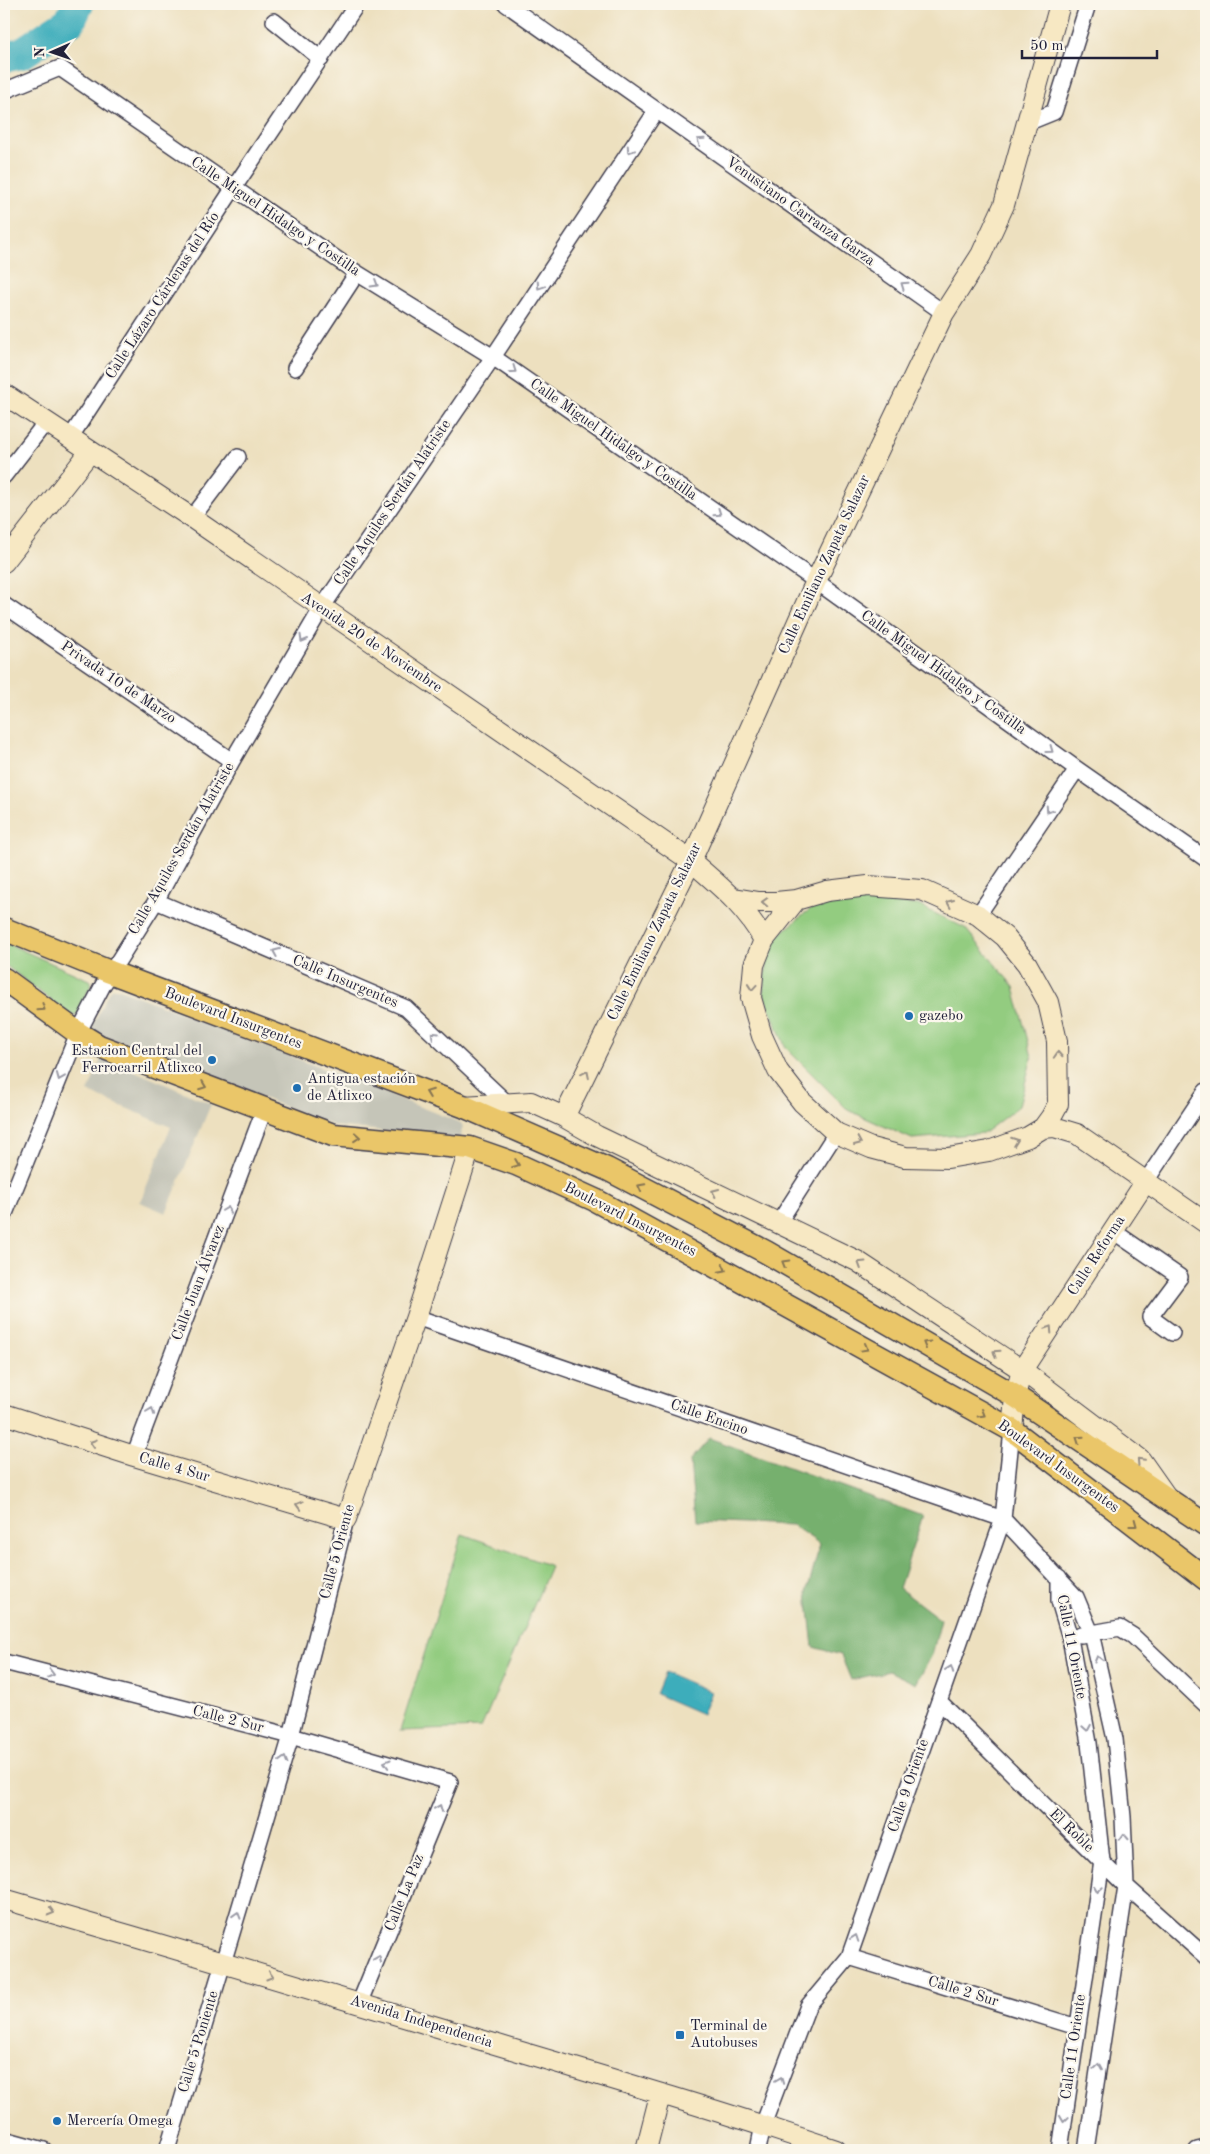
<svg xmlns="http://www.w3.org/2000/svg" width="1210" height="2154" font-family="'Old Standard TT',serif">
  <rect width="100%" height="100%" fill="#fbf7ec"/>
  <filter id="ink" filterUnits="userSpaceOnUse"><feTurbulence type="fractalNoise" baseFrequency=".02" numOctaves="2"/><feDisplacementMap in="SourceGraphic" scale="10" xChannelSelector="R" yChannelSelector="G"/><feConvolveMatrix kernelMatrix="1 2 1 2 8 2 1 2 1" color-interpolation-filters="sRGB"/></filter>
  <filter id="wash" filterUnits="userSpaceOnUse"><feTurbulence type="fractalNoise" baseFrequency=".0096" numOctaves="4" result="noise"/><feDisplacementMap in="SourceGraphic" scale="20" xChannelSelector="R" yChannelSelector="G"/><feGaussianBlur stdDeviation="1.12" result="paint"/><feColorMatrix in="noise" values="0 0 0 0 0 0 0 0 0 0 0 0 0 0 0 0 0 1.4 0 .05"/><feComposite in="paint" operator="in"/></filter>
  <g filter="url(#wash)">
    <rect width="100%" height="100%" fill="#ede0bf"/>
    <!-- industrial -->
    <path fill="#c5c5b8" d="M113 988H117L461 1123 463 1127 459 1139 335 1126 96 1033 93 1030V1025L109 991Z
      M102 1057 211 1104 166 1213 140 1202 171 1127 88 1092Z"/>
    <!-- green -->
    <path fill="#93cc80" stroke="#5a775e" d="M860 899 918 905 965 928 1014 987 1032 1057 1019 1106 984 1133 912 1139 848 1110 786 1048 763 993 770 942 813 907Z
      M4 942 91 981V985L77 1015H70L4 964Z
      M462 1534 551 1566 481 1728 400 1731Z"/>
    <!-- forest -->
    <path fill="#76b06e" stroke="#4c6954" d="M709 1438 923 1516 899 1588 941 1620 932 1655 916 1684 889 1671 851 1680 841 1655 813 1647 807 1593 820 1544 792 1525 695 1521 690 1460Z"/>
    <!-- water -->
    <path fill="#3eadbb" stroke="#30687b" d="M665 1672 711 1692 702 1714 656 1694Z"/>
    <g fill="none" stroke-linecap="round" stroke-linejoin="round">
      <!-- river -->
      <path stroke="#3eadbb" stroke-width="32" d="M4 57 22 53 70 21 78 4"/>
    </g>
  </g>
  <g filter="url(#ink)">
    <g fill="none" stroke-linecap="round" stroke-linejoin="round">
      <defs>
        <path id="street" d="M506 4 944 313
          M274 21 321 59
          M4 91 60 68 357 273 493 357 816 581 1077 769 1206 859
          M1027 123 1054 112 1088 4
          M295 368 357 273
          M70 438 233 189 357 4
          M4 476 46 422
          M192 518 238 457
          M4 605 232 761
          M156 901 406 1008 508 1104
          M978 915 1077 769
          M1146 1181 1206 1091
          M4 1216 78 1033 103 985 156 901 232 761 321 609 493 357 657 110
          M779 1222 836 1133
          M1113 1231 1180 1277 1150 1317 1172 1333
          M416 1317 1003 1519 1076 1597 1091 1633 1115 1739 1123 1817 1126 1886 1086 2150
          M134 1456 264 1110
          M1059 1578V1601L1070 1638 1089 1743 1102 1861 1060 2150
          M1081 1635 1120 1628 1133 1636 1206 1705
          M4 1662 291 1736 450 1782 359 2004
          M939 1701 1126 1886 1206 1957
          M849 1957 1077 2027
          M4 2139 44 2150
          M167 2150 291 1736 346 1519
          M758 2150 763 2125 808 2006 849 1957 1003 1519 1012 1430
          M1197 2150 1206 2148"/>
        <path id="secondary" d="M4 394 192 518 691 861C721 887 744 905 764 940
          M4 562 90 452
          M734 898 759 902H776L796 900 827 891 868 886 922 890 978 915 1005 937 1027 964 1048 1002 1057 1041 1058 1104 1051 1117 1043 1128 1028 1137 989 1151 948 1158 905 1157 871 1148 836 1133 802 1102 778 1071 762 1036 751 998 754 965 764 940 796 900
          M463 1106 531 1102 564 1117 597 1136 857 1261 1022 1370 1116 1441 1140 1459 1166 1496
          M564 1117 691 861 816 581 944 313 981 255 1004 205 1060 4
          M1043 1128 1054 1127 1077 1134 1206 1223
          M4 1414 134 1456 346 1519 416 1317 470 1148
          M1012 1430 1015 1396 1022 1370 1146 1181
          M4 1899C151 1941 297 1985 444 2029 575 2068 707 2106 836 2150
          M646 2150 660 2095"/>
        <path id="primary" d="M4 929 110 972 463 1106 607 1169 766 1252 1015 1396 1206 1525
          M4 979 78 1033 99 1046 333 1135 470 1148 516 1164 595 1200 1012 1430 1206 1579"/>
      </defs>
      <!-- street casing -->
      <use href="#street" stroke="#403e4f" stroke-width="18"/>
      <!-- secondary casing -->
      <use href="#secondary" stroke="#403e4f" stroke-width="22"/>
      <!-- primary casing -->
      <use href="#primary" stroke="#403e4f" stroke-width="25"/>
      <!-- street -->
      <use href="#street" stroke="#fff" stroke-width="15"/>
      <!-- secondary -->
      <use href="#secondary" stroke="#f7e8c3" stroke-width="20"/>
      <!-- primary -->
      <use href="#primary" stroke="#eac669" stroke-width="22"/>
    </g>
    <!-- one-way arrows -->
    <defs><path id="oneway-chevron" d="M-2-3.5L2.5 0L-2 3.5" fill="none" stroke-width="1.6" stroke-linecap="round" stroke-linejoin="round" transform="scale(1.25)"/></defs>
    <g stroke="#9c9ca7">
      <use href="#oneway-chevron" transform="translate(700 141) rotate(-145)"/>
      <use href="#oneway-chevron" transform="translate(630 150) rotate(124)"/>
      <use href="#oneway-chevron" transform="translate(375 284) rotate(31)"/>
      <use href="#oneway-chevron" transform="translate(904 285) rotate(-145)"/>
      <use href="#oneway-chevron" transform="translate(540 286) rotate(124)"/>
      <use href="#oneway-chevron" transform="translate(513 370) rotate(35)"/>
      <use href="#oneway-chevron" transform="translate(718 513) rotate(35)"/>
      <use href="#oneway-chevron" transform="translate(303 639) rotate(120)"/>
      <use href="#oneway-chevron" transform="translate(1050 750) rotate(36)"/>
      <use href="#oneway-chevron" transform="translate(1049 810) rotate(124)"/>
      <use href="#oneway-chevron" transform="translate(276 952) rotate(-157)"/>
      <use href="#oneway-chevron" transform="translate(434 1035) rotate(-137)"/>
      <use href="#oneway-chevron" transform="translate(60 1077) rotate(112)"/>
      <use href="#oneway-chevron" transform="translate(227 1210) rotate(-69)"/>
      <use href="#oneway-chevron" transform="translate(151 1411) rotate(-69)"/>
      <use href="#oneway-chevron" transform="translate(1098 1659) rotate(-105)"/>
      <use href="#oneway-chevron" transform="translate(950 1669) rotate(-70)"/>
      <use href="#oneway-chevron" transform="translate(51 1674) rotate(14)"/>
      <use href="#oneway-chevron" transform="translate(1087 1728) rotate(80)"/>
      <use href="#oneway-chevron" transform="translate(284 1760) rotate(-73)"/>
      <use href="#oneway-chevron" transform="translate(387 1763) rotate(-164)"/>
      <use href="#oneway-chevron" transform="translate(439 1808) rotate(-68)"/>
      <use href="#oneway-chevron" transform="translate(1124 1837) rotate(-93)"/>
      <use href="#oneway-chevron" transform="translate(1098 1889) rotate(99)"/>
      <use href="#oneway-chevron" transform="translate(237 1915) rotate(-73)"/>
      <use href="#oneway-chevron" transform="translate(855 1938) rotate(-71)"/>
      <use href="#oneway-chevron" transform="translate(378 1959) rotate(-68)"/>
      <use href="#oneway-chevron" transform="translate(1098 2067) rotate(-81)"/>
      <use href="#oneway-chevron" transform="translate(780 2080) rotate(-69)"/>
      <use href="#oneway-chevron" transform="translate(1064 2119) rotate(98)"/>
    </g>
    <g stroke="#978f86">
      <use href="#oneway-chevron" transform="translate(765 902) rotate(-178)"/>
      <use href="#oneway-chevron" transform="translate(950 903) rotate(-156)"/>
      <use href="#oneway-chevron" transform="translate(752 987) rotate(95)"/>
      <use href="#oneway-chevron" transform="translate(1058 1055) rotate(-93)"/>
      <use href="#oneway-chevron" transform="translate(586 1074) rotate(-64)"/>
      <use href="#oneway-chevron" transform="translate(1015 1141) rotate(-20)"/>
      <use href="#oneway-chevron" transform="translate(858 1142) rotate(24)"/>
      <use href="#oneway-chevron" transform="translate(715 1192) rotate(-155)"/>
      <use href="#oneway-chevron" transform="translate(861 1264) rotate(-148)"/>
      <use href="#oneway-chevron" transform="translate(1049 1329) rotate(-57)"/>
      <use href="#oneway-chevron" transform="translate(996 1353) rotate(-146)"/>
      <use href="#oneway-chevron" transform="translate(93 1443) rotate(-162)"/>
      <use href="#oneway-chevron" transform="translate(1140 1461) rotate(-133)"/>
      <use href="#oneway-chevron" transform="translate(299 1505) rotate(-164)"/>
      <use href="#oneway-chevron" transform="translate(51 1912) rotate(16)"/>
      <use href="#oneway-chevron" transform="translate(270 1976) rotate(17)"/>
    </g>
    <g stroke="#867452">
      <use href="#oneway-chevron" transform="translate(42 1008) rotate(35)"/>
      <use href="#oneway-chevron" transform="translate(203 1086) rotate(21)"/>
      <use href="#oneway-chevron" transform="translate(429 1093) rotate(-159)"/>
      <use href="#oneway-chevron" transform="translate(357 1137) rotate(5)"/>
      <use href="#oneway-chevron" transform="translate(516 1164) rotate(21)"/>
      <use href="#oneway-chevron" transform="translate(641 1187) rotate(-152)"/>
      <use href="#oneway-chevron" transform="translate(785 1263) rotate(-150)"/>
      <use href="#oneway-chevron" transform="translate(723 1269) rotate(28)"/>
      <use href="#oneway-chevron" transform="translate(926 1344) rotate(-150)"/>
      <use href="#oneway-chevron" transform="translate(865 1348) rotate(29)"/>
      <use href="#oneway-chevron" transform="translate(982 1414) rotate(30)"/>
      <use href="#oneway-chevron" transform="translate(1079 1439) rotate(-146)"/>
      <use href="#oneway-chevron" transform="translate(1134 1524) rotate(37)"/>
    </g>
  </g>
  <!-- markers -->
  <g fill="#1f6fb2" stroke="#fbf7ec" stroke-width="2">
    <circle cx="909" cy="1016" r="5"/>
    <circle cx="212" cy="1060" r="5"/>
    <circle cx="297" cy="1088" r="5"/>
    <rect x="675" y="2030" width="10" height="10" rx="2.5"/>
    <circle cx="57" cy="2121" r="5"/>
  </g>
  <g text-anchor="middle" dominant-baseline="central" stroke-width="4.5" stroke-linejoin="round" paint-order="stroke">
    <!-- street labels -->
    <g font-size="15" fill="#22223b" stroke="#fbf7ec">
      <text transform="translate(800 212) rotate(35)">Venustiano Carranza Garza</text>
      <text transform="translate(275 217) rotate(34)">Calle Miguel Hidalgo y Costilla</text>
      <text transform="translate(163 296) rotate(-57)">Calle Lázaro Cárdenas del Río</text>
      <text transform="translate(613 440) rotate(35)">Calle Miguel Hidalgo y Costilla</text>
      <text transform="translate(393 503) rotate(-56)">Calle Aquiles Serdán Alatriste</text>
      <text transform="translate(825 565) rotate(-65)">Calle Emiliano Zapata Salazar</text>
      <text transform="translate(371 643) rotate(34)">Avenida 20 de Noviembre</text>
      <text transform="translate(943 673) rotate(36)">Calle Miguel Hidalgo y Costilla</text>
      <text transform="translate(118 683) rotate(34)">Privada 10 de Marzo</text>
      <text transform="translate(182 849) rotate(-60)">Calle Aquiles Serdán Alatriste</text>
      <text transform="translate(655 932) rotate(-64)">Calle Emiliano Zapata Salazar</text>
      <text transform="translate(345 982) rotate(23)">Calle Insurgentes</text>
      <text transform="translate(233 1019) rotate(21)">Boulevard Insurgentes</text>
      <text transform="translate(630 1220) rotate(27)">Boulevard Insurgentes</text>
      <text transform="translate(1097 1256) rotate(-57)">Calle Reforma</text>
      <text transform="translate(199 1283) rotate(-69)">Calle Juan Álvarez</text>
      <text transform="translate(709 1418) rotate(19)">Calle Encino</text>
      <text transform="translate(1058 1467) rotate(36)">Boulevard Insurgentes</text>
      <text transform="translate(174 1468) rotate(16)">Calle 4 Sur</text>
      <text transform="translate(338 1552) rotate(-75)">Calle 5 Oriente</text>
      <text transform="translate(1071 1647) rotate(79)">Calle 11 Oriente</text>
      <text transform="translate(228 1720) rotate(14)">Calle 2 Sur</text>
      <text transform="translate(909 1786) rotate(-71)">Calle 9 Oriente</text>
      <text transform="translate(1071 1831) rotate(44)">El Roble</text>
      <text transform="translate(405 1893) rotate(-68)">Calle La Paz</text>
      <text transform="translate(963 1992) rotate(17)">Calle 2 Sur</text>
      <text transform="translate(421 2022) rotate(17)">Avenida Independencia</text>
      <text transform="translate(199 2042) rotate(-73)">Calle 5 Poniente</text>
      <text transform="translate(1074 2047) rotate(-82)">Calle 11 Oriente</text>
    </g>
    <!-- poi labels -->
    <g font-size="15" fill="#22223b" stroke="#fbf7ec" text-anchor="start">
      <text x="919" y="1016">gazebo</text>
      <text x="202" y="1051" text-anchor="end">Estacion Central del<tspan x="202" dy="17">Ferrocarril Atlixco</tspan></text>
      <text x="307" y="1079">Antigua estación<tspan x="307" dy="17">de Atlixco</tspan></text>
      <text x="690" y="2026">Terminal de<tspan x="690" dy="17">Autobuses</tspan></text>
      <text x="67" y="2121">Mercería Omega</text>
    </g>
  </g>
  <!-- margin -->
  <rect width="1210" height="2154" fill="none" stroke="#fbf7ec" stroke-width="20"/>
  <!-- north arrow -->
  <g transform="translate(52 52) rotate(268)" stroke="#fbf7ec" stroke-width="4" paint-order="stroke">
  <path d="M0-4L9 19L0 12L-9 19Z" fill="#22223b"/>
  <text y="-8" font-size="14" font-weight="bold" text-anchor="middle" fill="#22223b">N</text>
  </g>
  <!-- scale -->
  <path d="M1022 50v8h135v-8" fill="none" stroke="#22223b" stroke-width="2.5"/>
  <text x="1030" y="50" font-size="15" fill="#22223b" stroke="#fbf7ec" stroke-width="4" paint-order="stroke">50 m</text>
</svg>
